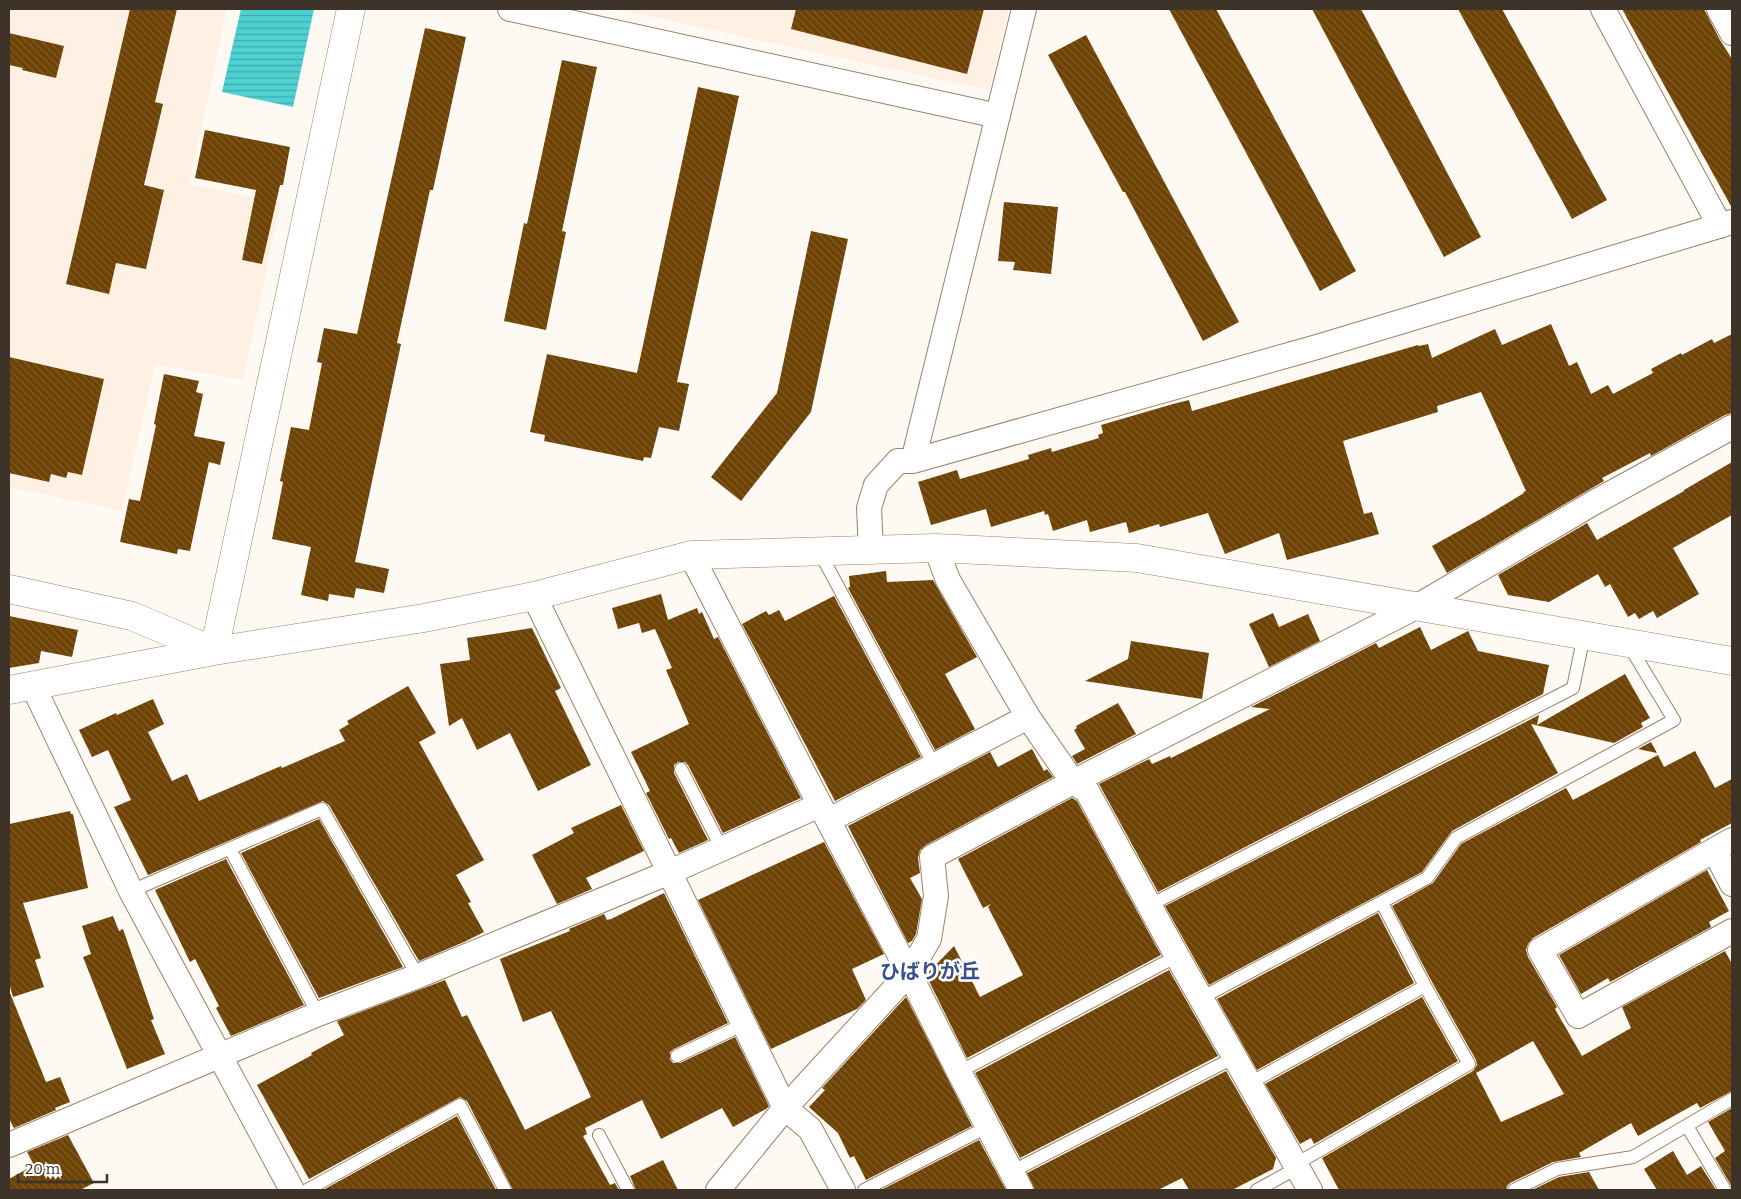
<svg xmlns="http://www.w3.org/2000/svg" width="1741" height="1199" font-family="Bitter,'Noto Sans JP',serif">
  <defs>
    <pattern id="water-rules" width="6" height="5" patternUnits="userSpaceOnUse" patternTransform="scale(1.25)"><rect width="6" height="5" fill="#4dd1d3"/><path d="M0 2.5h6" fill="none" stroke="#41aaab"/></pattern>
    <pattern id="building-back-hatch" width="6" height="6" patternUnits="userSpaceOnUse" patternTransform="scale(1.25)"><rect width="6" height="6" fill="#6d4204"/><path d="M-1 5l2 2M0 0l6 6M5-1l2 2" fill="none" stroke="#7f5c29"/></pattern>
  </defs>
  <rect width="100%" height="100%" fill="#fff9f3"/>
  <!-- built -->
  <path fill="#fef0e2" d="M9 9H227L189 184 281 203 243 380 155 364 122 511 9 487Z
    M616 9H1009L989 90Z"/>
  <!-- water -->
  <path fill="url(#water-rules)" d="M241 9H314L293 107 222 92Z"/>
  <!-- building -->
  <path fill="url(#building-back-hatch)" fill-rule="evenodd" d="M130 9H177L155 102 163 104 144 185 164 190 146 269 116 263 109 294 66 284Z
    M796 9H984L967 74 791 29Z
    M1169 9H1216L1356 271 1320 291Z
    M1312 9H1361L1481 237 1444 257Z
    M1458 9H1502L1607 200 1572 219Z
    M1622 9H1704L1720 40 1732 59V208Z
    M425 28 466 37 433 190H430L397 343 401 344 355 562 389 569 384 593 356 588 354 598 329 594 328 601 301 595 311 547 272 539 283 482 280 481 291 427 309 430 322 363 317 362 324 328 357 334Z
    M9 33 64 46 56 78 22 70 23 68 9 65Z
    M1086 35 1239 322 1203 341 1125 192H1123L1048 55Z
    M562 60 597 67 562 231 566 232 546 330 504 321 524 223 527 224Z
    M698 87 739 96 677 382 689 384 679 431 659 427 651 458 644 457 643 461 544 441 545 435 530 432 547 354 637 373Z
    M205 130 290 147 283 185H280L262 264 242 260 256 190 195 178Z
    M1004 202 1058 207 1051 274 1013 270 1015 262 998 261Z
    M811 231 848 239 811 412 741 501 711 477 777 393Z
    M1551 324 1569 366 1577 362 1591 394 1608 385 1613 394 1653 373 1651 369 1681 353 1682 355 1712 339 1714 343 1732 334V413L1725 415 1651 456 1650 453 1602 478 1604 481 1447 573 1432 546 1486 516 1524 493 1523 492 1526 491 1481 392 1437 406 1438 412 1343 441 1364 514 1372 512 1379 534 1287 560 1279 533 1225 554 1208 513 1160 527 1159 524 1129 533 1126 522 1090 532 1087 520 1053 531 1048 514 1045 515 1044 511 991 527 986 509 931 525 918 482 957 470 960 479 1029 459 1028 455 1051 448 1052 452 1099 438 1098 435 1103 433 1101 425 1173 404 1189 400 1192 411 1418 345 1419 346 1428 344 1432 358 1495 329 1502 345Z
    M9 357 104 379 82 475 68 472 66 478 51 474 49 482 9 473Z
    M164 374 199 381 196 392 203 394 194 436 225 442 220 465 209 462 190 551 178 549 177 554 120 542 129 499 140 501 156 425 154 424Z
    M1732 462V515L1673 548 1699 594 1657 618 1653 611 1639 619 1635 613 1628 617 1610 584 1605 587 1598 574 1549 602 1508 595 1498 575 1587 523 1597 540 1684 491V490Z
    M886 571 887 582 933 580 977 657 945 674 975 729 935 750 848 588 850 587 849 576Z
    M661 594 668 620 697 608 699 614 702 612 714 639 718 637 801 798 723 833 688 765 685 762H678L674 765V773L708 840 679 853 671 838 669 839 646 793 650 791 631 752 689 724 666 670 672 668 655 629 642 633 639 623 618 629 612 608Z
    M834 596 921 757 835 801 742 624 766 611 769 615 779 610 785 621Z
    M1273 613 1279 627 1308 614 1320 641 1269 667 1249 624Z
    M9 616 78 630 72 657 41 651 39 663 9 668Z
    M1420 627 1431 650 1468 631 1478 651 1549 665 1543 694 1158 892 1099 784 1149 759 1152 764 1170 756 1171 758 1270 709 1251 707 1376 643 1379 648Z
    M532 628 561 688 555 691 591 765 538 791 510 733 477 750 462 718 449 726 440 664 470 660 467 638Z
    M1131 641 1209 653 1202 699 1085 681 1128 659Z
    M1625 674 1650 718 1641 723 1643 727 1614 743 1531 724 1558 773 1452 831 1422 872 1209 985 1165 906 1539 715 1537 725Z
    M408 686 436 733 419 742 484 860 456 875 471 902 468 903 484 932 464 942 419 961 329 805 323 801 148 875 114 807 131 800 108 750 92 757 79 730 116 713 117 715 153 699 164 724 148 732 172 781 187 774 199 801 281 766 282 768 345 741 339 730 349 724 347 721Z
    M1118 703 1136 734 1077 764 1072 756 1085 749 1074 730 1077 728 1076 726Z
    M1651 742 1657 753 1638 749Z
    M1032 749 1044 771 1047 769 1053 777 926 845 920 850 918 858 920 873 910 878 922 899 916 934 912 941 908 943 848 826 990 752 998 767Z
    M1695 751 1715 788 1732 779V823L1700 840 1701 842 1533 938 1528 944 1526 950 1528 957 1557 1007 1555 1009 1582 1056 1631 1028 1622 1007 1725 951 1732 964V1091L1700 1108 1697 1103 1638 1136 1631 1123 1579 1153 1581 1157 1553 1162 1510 1183 1507 1186 1506 1190H1339L1322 1158 1473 1071 1477 1065 1476 1060 1432 982 1392 906 1433 883 1461 844 1566 788 1573 800 1658 755 1664 767ZM1533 1041 1564 1094 1501 1122 1476 1073Z
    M1072 798 1077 801 1161 955 967 1058 926 975 954 946 980 997 1023 975 988 907 991 904 983 908 958 859Z
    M621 805 644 851 586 878 592 889 557 904 532 855 574 833 571 828Z
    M70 811 71 814H73L88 888 23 903 41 958 35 960 44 987 13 997 9 983V824Z
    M319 819 403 967 319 998 241 853Z
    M824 842 884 954 852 969 866 1000 857 1009 771 1049 698 900Z
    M226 859 304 1005 231 1036 216 1008 219 1006 195 959 190 962 155 890Z
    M1707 870 1729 911 1709 922 1711 927 1610 982 1608 978 1581 994 1559 955Z
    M664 893 728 1023 674 1049 670 1052V1059L673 1063H680L735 1037 769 1106 766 1109 733 1127 722 1108 661 1139 642 1100 585 1128 587 1134 583 1136 610 1185 615 1183 619 1190H513L467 1101 460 1097 309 1179 257 1085 312 1055 311 1053 344 1035 337 1021 445 980 462 1017 467 1015 525 1130 591 1097 551 1011 523 1022 500 959 570 931 569 929 604 914 607 920 611 919Z
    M1378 913 1414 983 1257 1070 1217 999Z
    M113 916 119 931 123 929 154 1019 151 1020 165 1054 127 1069 83 957 91 954 82 926Z
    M1169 970 1218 1056 1020 1158 975 1073Z
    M9 993H10L46 1082 60 1077 70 1102 55 1108 56 1110 14 1128 9 1119Z
    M906 997 972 1126 866 1180 854 1156 850 1158 838 1133 809 1107 825 1090 822 1088Z
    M1422 997 1458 1061 1314 1144 1311 1138 1300 1144 1265 1084Z
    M1226 1071 1276 1158 1273 1169 1232 1190H1189L1182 1178 1158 1190H1035L1027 1173Z
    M1732 1108V1187L1715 1158 1725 1151 1708 1122Z
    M457 1116 496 1190H323Z
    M68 1135 94 1183 80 1190H9V1179L34 1165 27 1152Z
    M979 1140 1006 1190H881Z
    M1673 1151 1687 1175 1701 1166 1716 1190H1657L1644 1169Z
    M663 1160 678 1190H636L630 1176Z
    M1589 1172 1599 1190H1532L1559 1177Z"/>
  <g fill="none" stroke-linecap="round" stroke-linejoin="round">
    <defs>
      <path id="lane" d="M819 551 934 765
        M681 769 722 849
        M230 849 318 1014
        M131 891 322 809 418 976
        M1150 905 1573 688 1584 635
        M1201 998 1427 878 1456 838 1674 720 1628 644
        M677 1056 744 1024
        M959 1072 1177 956
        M1250 1083 1425 986
        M1687 1126 1725 1190
        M599 1135 628 1190
        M1011 1172 1235 1057
        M307 1190 460 1105 505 1190
        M864 1190 987 1127
        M1257 1190 1288 1173 1296 1164 1469 1064 1425 986 1382 903
        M1514 1190 1557 1169 1633 1157 1732 1099"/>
      <path id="street" d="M510 9 998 116
        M1603 9 1720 226
        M1719 9 1732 33
        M913 461 1024 9
        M936 548 948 580 1028 717
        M871 550 869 508 876 485 898 461H913L1317 347 1732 222
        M691 555 820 805 909 973 959 1072 1021 1190
        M534 596 785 1108 810 1129 843 1190
        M33 686 131 891 292 1190
        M829 820 1028 717 1073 782 1087 791 1177 956 1310 1190
        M1732 840 1540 950 1578 1016 1732 931
        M1714 850 1732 884
        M9 1145 318 1014 418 976 670 872 820 805
        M718 1190 785 1108 909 973 929 939 936 896 932 857 1073 782 1416 607 1595 502 1732 427"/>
      <path id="secondary" d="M9 589 132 616 214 651
        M214 651 351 9
        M9 690 214 651 424 618 534 596 691 555 936 548 1137 558 1732 661"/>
    </defs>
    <!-- lane casing -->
    <use href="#lane" stroke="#9c8267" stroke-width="14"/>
    <!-- street casing -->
    <use href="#street" stroke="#9c8267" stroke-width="26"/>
    <!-- secondary casing -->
    <use href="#secondary" stroke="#9c8267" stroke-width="29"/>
    <!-- lane -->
    <use href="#lane" stroke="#fff" stroke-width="12"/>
    <!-- street -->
    <use href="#street" stroke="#fff" stroke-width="24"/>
    <!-- secondary -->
    <use href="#secondary" stroke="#fff" stroke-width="28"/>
  </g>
  <g text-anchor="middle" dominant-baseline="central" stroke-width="5" stroke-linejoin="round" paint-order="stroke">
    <!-- quarter labels -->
    <g font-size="20" font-weight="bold" fill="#38508a" stroke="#fff">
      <text x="930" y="971">ひばりが丘</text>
    </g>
  </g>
  <!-- border -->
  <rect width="1741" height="1199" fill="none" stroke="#3e3328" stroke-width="20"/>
  <!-- scale -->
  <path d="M18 1174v8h89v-8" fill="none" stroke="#3e3328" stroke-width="2.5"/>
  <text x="25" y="1174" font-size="15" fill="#3e3328" stroke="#ffffff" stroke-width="4" paint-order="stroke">20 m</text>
</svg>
